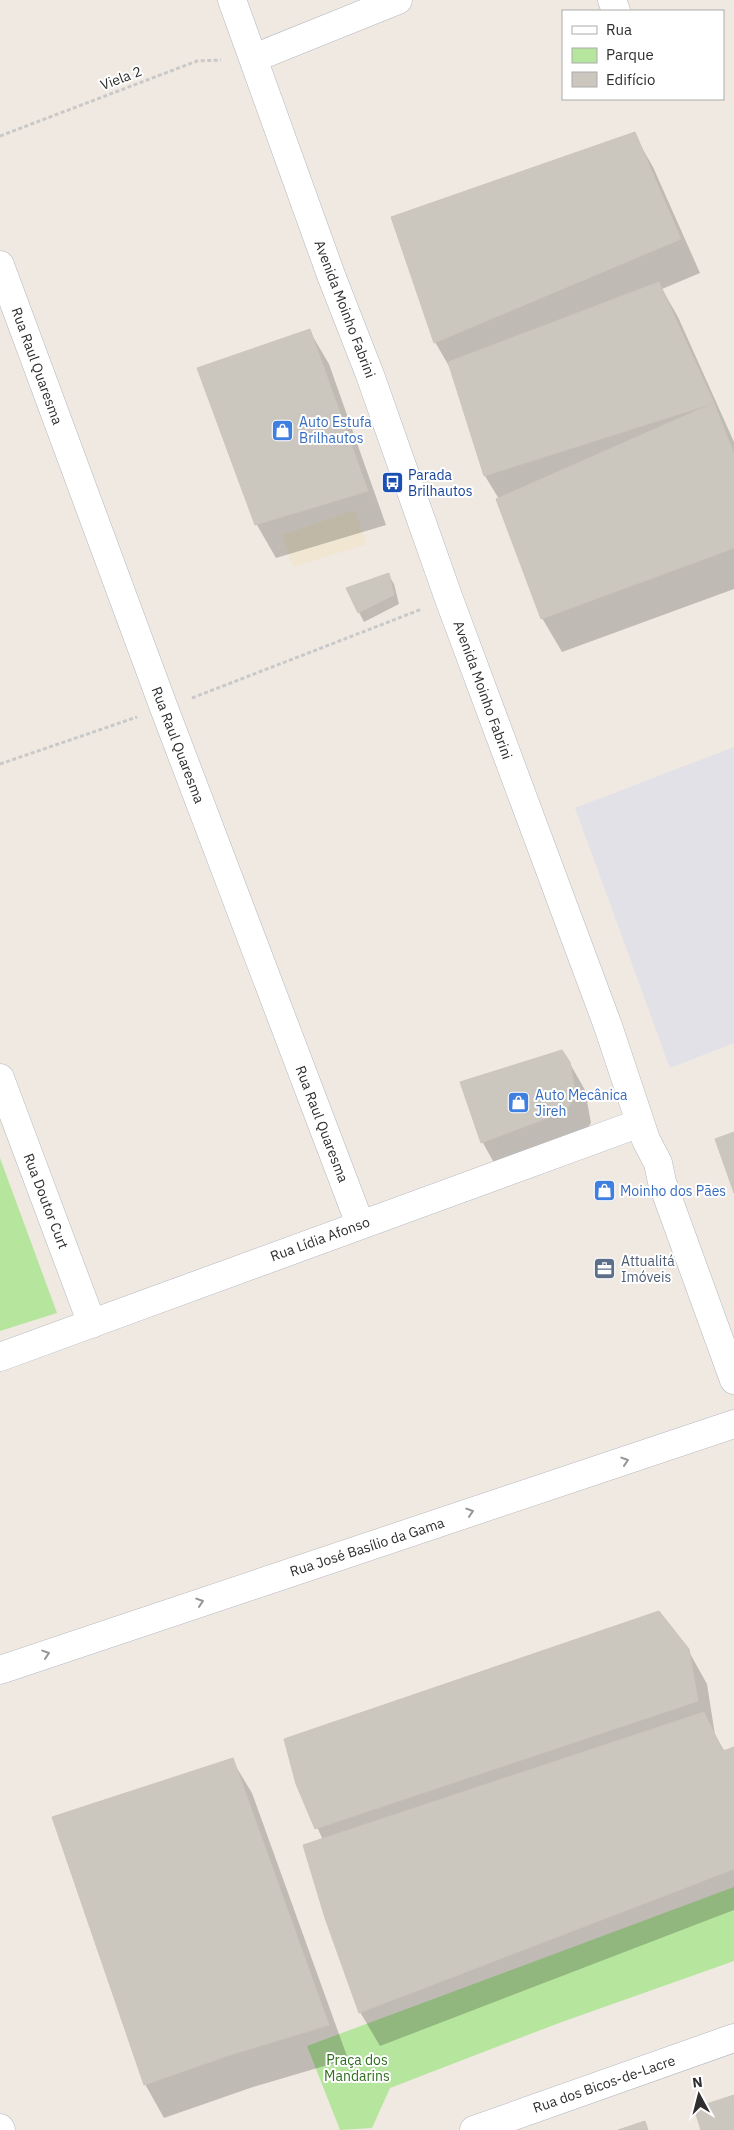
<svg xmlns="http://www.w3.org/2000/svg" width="734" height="2130" font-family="'IBM Plex Sans',sans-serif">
  <rect width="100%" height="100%" fill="#efe9e1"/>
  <!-- industrial -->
  <path fill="#e3e1e8" d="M734 747V1043L670 1068 575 808Z"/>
  <!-- education -->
  <path fill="#f0e6d1" d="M355 510 367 544 293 567 282 535Z"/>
  <!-- green -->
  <path fill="#b6e59e" d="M0 1158 57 1313 0 1331Z
    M734 1887V1961L559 2023 390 2088 372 2128 340 2130 307 2046Z"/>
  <!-- shadow -->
  <path fill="#0003" d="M634 134 653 167 700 273 662 289 678 317 734 442V589L562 652 542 618 499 499 485 476 453 373 435 342Z
    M309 330 329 364 386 525 276 558 257 525 199 369Z
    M388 574 394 584 399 604 364 622 347 589Z
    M569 1062 585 1090 591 1123 581 1138 498 1170 483 1143 462 1082Z
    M688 1650 707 1684 715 1735 725 1752 734 1748V1910L380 2046 360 2012 323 1840 297 1783Z
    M232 1760 252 1793 348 2059 253 2087 164 2118 145 2084Z"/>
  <!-- building -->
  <path fill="#cbc7bf" stroke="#cbc5ba" d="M635 132 681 239 434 343 391 217Z
    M659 282 714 403 484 476 448 362Z
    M310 329 368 491 255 525 197 368Z
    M714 403 734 454V548L541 619 496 499Z
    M389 573 394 595 358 613 346 588Z
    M562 1050 570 1062 576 1095 566 1111 481 1143 460 1082Z
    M734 1132V1193L715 1139Z
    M659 1611 689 1649 698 1701 315 1829 296 1784 284 1739Z
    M704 1712 723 1751 734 1747V1869L359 2013 325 1918 303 1845Z
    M233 1758 329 2025 233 2054 144 2085 52 1817Z
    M734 2095V2130H701L694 2108Z
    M645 2121 648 2130H618Z"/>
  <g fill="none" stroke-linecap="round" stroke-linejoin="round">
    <defs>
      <path id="minor" d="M232 0 331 275 370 375 449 599 608 1026 646 1140 658 1163 662 1182 734 1380
        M612 0 616 11
        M254 58 398 0
        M0 265 164 708 360 1224
        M0 1078 92 1324
        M0 1357 640 1123
        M0 1670 734 1424
        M0 2128 1 2130
        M474 2130 734 2038"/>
    </defs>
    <!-- minor casing -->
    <use href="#minor" stroke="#b4b7c1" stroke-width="29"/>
    <!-- path -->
    <path stroke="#c9c9c9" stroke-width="3" stroke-dasharray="4 2.5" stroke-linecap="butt" d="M0 136 197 61 221 60
      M192 698 422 609
      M0 764 137 717"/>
    <!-- minor -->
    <use href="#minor" stroke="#fff" stroke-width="28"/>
  </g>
  <!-- one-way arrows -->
  <defs><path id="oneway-chevron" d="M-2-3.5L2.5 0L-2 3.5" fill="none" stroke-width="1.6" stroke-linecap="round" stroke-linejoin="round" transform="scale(1.25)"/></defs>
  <g stroke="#969696">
    <use href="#oneway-chevron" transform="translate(625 1461) rotate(-18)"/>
    <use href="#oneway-chevron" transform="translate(470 1512) rotate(-18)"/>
    <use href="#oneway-chevron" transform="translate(200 1602) rotate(-18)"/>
    <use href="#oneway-chevron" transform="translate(46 1654) rotate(-18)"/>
  </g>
  <!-- icons -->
  <defs>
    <symbol id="shop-square" viewBox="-11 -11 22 22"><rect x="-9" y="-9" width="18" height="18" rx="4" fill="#3f7fe0" stroke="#fff"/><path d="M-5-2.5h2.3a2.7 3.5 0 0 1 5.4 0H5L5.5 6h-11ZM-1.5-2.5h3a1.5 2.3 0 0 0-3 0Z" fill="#fff"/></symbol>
    <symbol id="bus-square" viewBox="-11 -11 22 22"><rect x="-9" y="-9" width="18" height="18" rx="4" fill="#1a4fb4" stroke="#fff"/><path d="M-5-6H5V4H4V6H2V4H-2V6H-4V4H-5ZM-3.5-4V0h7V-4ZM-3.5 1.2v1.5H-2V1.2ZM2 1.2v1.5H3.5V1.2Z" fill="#fff"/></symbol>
    <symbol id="office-square" viewBox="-11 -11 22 22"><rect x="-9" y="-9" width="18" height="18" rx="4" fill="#5c6f8a" stroke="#fff"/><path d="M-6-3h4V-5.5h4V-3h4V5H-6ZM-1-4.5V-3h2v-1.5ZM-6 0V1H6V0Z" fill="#fff"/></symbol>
  </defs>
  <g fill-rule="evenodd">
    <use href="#shop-square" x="270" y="418" width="25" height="25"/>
    <use href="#bus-square" x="380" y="470" width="25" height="25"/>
    <use href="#shop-square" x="506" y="1090" width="25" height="25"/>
    <use href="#shop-square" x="592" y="1178" width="25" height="25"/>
    <use href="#office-square" x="592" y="1256" width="25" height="25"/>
  </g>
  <g text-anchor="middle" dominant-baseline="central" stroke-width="4" stroke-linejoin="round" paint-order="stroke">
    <!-- street labels -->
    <g font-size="14" fill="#2e2e2e" stroke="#fff">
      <text transform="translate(121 78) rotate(-21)">Viela 2</text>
      <text transform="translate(345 309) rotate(69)">Avenida Moinho Fabrini</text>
      <text transform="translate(37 366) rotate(70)">Rua Raul Quaresma</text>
      <text transform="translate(483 690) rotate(70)">Avenida Moinho Fabrini</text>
      <text transform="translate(178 745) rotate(69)">Rua Raul Quaresma</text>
      <text transform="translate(322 1124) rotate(69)">Rua Raul Quaresma</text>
      <text transform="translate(46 1201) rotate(69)">Rua Doutor Curt</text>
      <text transform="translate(320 1239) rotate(-20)">Rua Lídia Afonso</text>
      <text transform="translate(367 1547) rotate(-18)">Rua José Basílio da Gama</text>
      <text transform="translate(604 2084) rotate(-19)">Rua dos Bicos-de-Lacre</text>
    </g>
    <!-- shop labels -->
    <g font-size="14" fill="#366cbe" stroke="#fff" text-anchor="start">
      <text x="299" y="422">Auto Estufa<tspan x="299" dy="16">Brilhautos</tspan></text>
      <text x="535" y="1095">Auto Mecânica<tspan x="535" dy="16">Jireh</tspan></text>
      <text x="620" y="1191">Moinho dos Pães</text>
    </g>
    <!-- transit labels -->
    <g font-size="14" fill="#164399" stroke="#fff" text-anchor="start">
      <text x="408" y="475">Parada<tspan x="408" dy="16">Brilhautos</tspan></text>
    </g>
    <!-- service labels -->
    <g font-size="14" fill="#4e5e75" stroke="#fff" text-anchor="start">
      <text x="621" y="1261">Attualitá<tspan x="621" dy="16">Imóveis</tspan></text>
    </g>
    <!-- park labels -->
    <g font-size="14" fill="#2c6e1b" stroke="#fff">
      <text x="357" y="2060">Praça dos<tspan x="357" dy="16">Mandarins</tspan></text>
    </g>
  </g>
  <!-- legend -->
  <rect x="562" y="10" width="162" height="90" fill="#ffffff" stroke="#ababab"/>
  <rect x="572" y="26" width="25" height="8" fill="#ffffff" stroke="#ababab"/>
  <text x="606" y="35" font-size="15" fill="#2e2e2e">Rua</text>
  <rect x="572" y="48" width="25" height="15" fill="#b6e59e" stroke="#ababab"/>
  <text x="606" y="60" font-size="15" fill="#2e2e2e">Parque</text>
  <rect x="572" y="72" width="25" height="15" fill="#cbc7bf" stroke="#ababab"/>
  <text x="606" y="85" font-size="15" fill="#2e2e2e">Edifício</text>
  <!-- north arrow -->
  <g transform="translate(699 2095) rotate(353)" stroke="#ffffff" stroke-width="4" paint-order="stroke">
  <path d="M0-4L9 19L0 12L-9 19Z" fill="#2e2e2e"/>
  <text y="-8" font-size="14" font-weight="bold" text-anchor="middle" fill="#2e2e2e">N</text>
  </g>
</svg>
